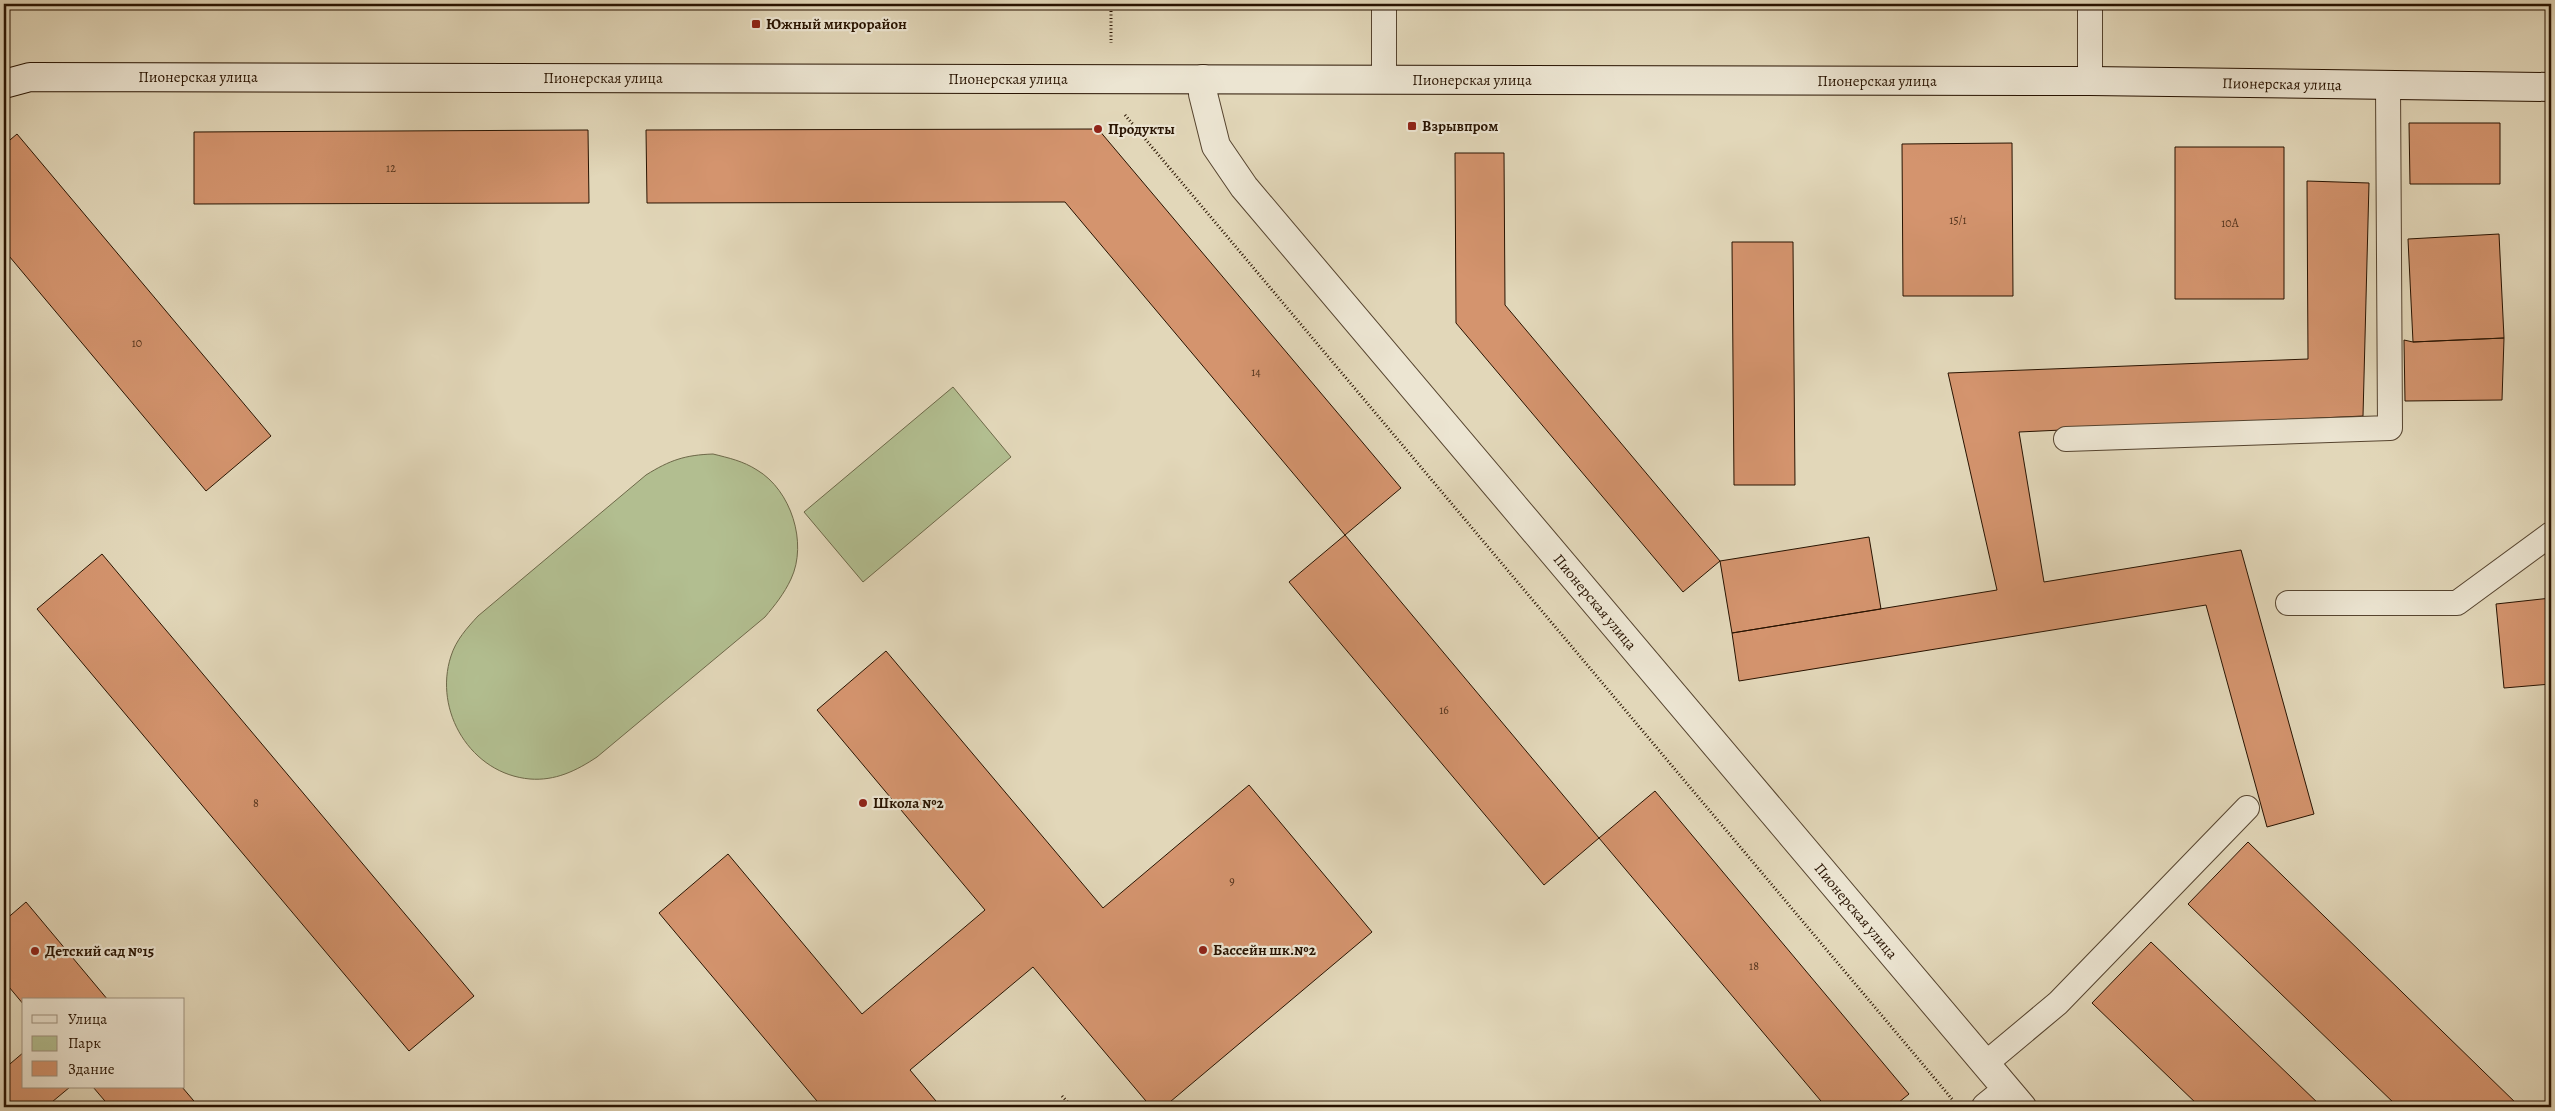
<svg xmlns="http://www.w3.org/2000/svg" width="2555" height="1111" font-family="Alegreya,serif">
  <rect width="100%" height="100%" fill="#e2d7b9"/>
  <filter id="stains"><feTurbulence type="fractalNoise" baseFrequency=".004" numOctaves="4"/><feColorMatrix values="0 0 0 0 .2 0 0 0 0 .09 0 0 0 0 .02 0 0 0 .5 -.17"/></filter>
  <radialGradient id="worn" r=".72"><stop offset=".6" stop-color="#630" stop-opacity="0"/><stop offset="1" stop-color="#630" stop-opacity=".3"/></radialGradient>
  <!-- green -->
  <path fill="#b2be90" stroke="#6d6848" d="M953 387 1011 457 863 582 804 512Z
    M713 454C729 458 743 461 757 470 791 490 808 543 791 579 784 594 775 605 765 617L597 757C576 771 555 781 530 779 471 774 433 711 451 656 456 640 467 628 478 616L646 475C670 460 685 455 713 454Z"/>
  <!-- building -->
  <path fill="#d4946e" stroke="#281301" d="M2409 123H2500V184H2410Z
    M1098 129 1401 488 1345 535 1065 202 647 203 646 130Z
    M588 130 589 203 194 204V132Z
    M17 134 271 436 206 491 4 250V145Z
    M2012 143 2013 296H1903L1902 144Z
    M2175 147H2284V299H2175Z
    M1455 153H1504L1505 305 1720 561 1683 592 1456 323Z
    M2307 181 2369 183 2363 416 2019 432 2044 582 2241 550 2314 814 2267 827 2206 605 1739 681 1732 633 1997 590 1948 373 2308 359Z
    M2499 234 2504 338 2413 342 2408 239Z
    M1732 242H1793L1795 485H1734Z
    M2504 338 2502 400 2405 401 2404 340 2413 342Z
    M1345 535 1599 838 1544 885 1289 582Z
    M1869 537 1881 609 1732 633 1720 561Z
    M102 554 474 996 409 1051 37 609Z
    M2551 598V684L2504 688 2496 604Z
    M886 651 1103 908 1249 785 1372 932 1164 1107H1151L1033 967 910 1070 941 1107H822L659 913 728 854 862 1014 985 910 817 710Z
    M1655 791 1909 1094 1893 1107H1826L1599 838Z
    M2248 842 2520 1107H2398L2188 904Z
    M26 902 108 1000H24V1005L4 981V921Z
    M2151 942 2322 1107H2200L2092 1003Z
    M24 1052V1087H70L46 1107H4V1069Z
    M93 1087H182L199 1107H110Z"/>
  <g fill="none" stroke-linecap="round" stroke-linejoin="round">
    <defs>
      <path id="lane" d="M1384 4V80
        M2090 4V81
        M2066 439 2390 428 2388 85
        M2288 603H2457L2551 534
        M1985 1064 2058 1003 2247 808"/>
      <path id="street" d="M1203 79V94L1216 146 1244 187 2022 1107
        M1986 1107 2007 1090"/>
      <path id="secondary" d="M4 84 30 77 2090 81 2551 87"/>
    </defs>
    <!-- lane casing -->
    <use href="#lane" stroke="#56442f" stroke-width="26"/>
    <!-- street casing -->
    <use href="#street" stroke="#56442f" stroke-width="30"/>
    <!-- secondary casing -->
    <use href="#secondary" stroke="#281301" stroke-width="30"/>
    <!-- path -->
    <path stroke="#281301" stroke-width="3" stroke-dasharray="1 2.5" stroke-linecap="butt" d="M1111 4V43
      M1125 115 1952 1099
      M1062 1096 1072 1107"/>
    <!-- lane -->
    <use href="#lane" stroke="#ece5d2" stroke-width="24"/>
    <!-- street -->
    <use href="#street" stroke="#ece5d2" stroke-width="28"/>
    <!-- secondary -->
    <use href="#secondary" stroke="#ece5d2" stroke-width="28"/>
  </g>
  <!-- markers -->
  <g fill="#8f2418" stroke="#ece5d2" stroke-width="2">
    <rect x="751" y="19" width="10" height="10" rx="2.5"/>
    <rect x="1407" y="121" width="10" height="10" rx="2.5"/>
    <circle cx="1098" cy="129" r="5"/>
    <circle cx="863" cy="803" r="5"/>
    <circle cx="1203" cy="950" r="5"/>
    <circle cx="35" cy="951" r="5"/>
  </g>
  <g text-anchor="middle" dominant-baseline="central" stroke-width="4.5" stroke-linejoin="round" paint-order="stroke">
    <!-- number labels -->
    <g font-size="12" fill="#53331c">
      <text x="391" y="168">12</text>
      <text x="1958" y="220">15/1</text>
      <text x="2230" y="223">10А</text>
      <text x="137" y="343">10</text>
      <text x="1256" y="372">14</text>
      <text x="1444" y="710">16</text>
      <text x="256" y="803">8</text>
      <text x="1232" y="881">9</text>
      <text x="1754" y="966">18</text>
    </g>
    <!-- poi labels -->
    <g font-size="15" font-weight="bold" fill="#281301" stroke="#ece5d2" text-anchor="start">
      <text x="766" y="24">Южный микрорайон</text>
      <text x="1422" y="126">Взрывпром</text>
      <text x="1108" y="129">Продукты</text>
      <text x="873" y="803">Школа №2</text>
      <text x="1213" y="950">Бассейн шк.№2</text>
      <text x="45" y="951">Детский сад №15</text>
    </g>
    <!-- street labels -->
    <g font-size="15" fill="#281301" stroke="#ece5d2">
      <text x="198" y="77">Пионерская улица</text>
      <text x="603" y="78">Пионерская улица</text>
      <text x="1008" y="79">Пионерская улица</text>
      <text x="1472" y="80">Пионерская улица</text>
      <text x="1877" y="81">Пионерская улица</text>
      <text transform="translate(2282 84) rotate(1)">Пионерская улица</text>
      <text transform="translate(1595 602) rotate(50)">Пионерская улица</text>
      <text transform="translate(1856 911) rotate(50)">Пионерская улица</text>
    </g>
  </g>
  <!-- margin -->
  <rect width="2555" height="1111" fill="none" stroke="#e2d7b9" stroke-width="20"/>
  <rect x="5" y="5" width="2545" height="1101" fill="none" stroke="#281301" stroke-width="2.5"/>
  <rect x="10" y="10" width="2535" height="1091" fill="none" stroke="#281301"/>
  <!-- legend -->
  <rect x="22" y="998" width="162" height="90" fill="#ece5d2" stroke="#9e917e"/>
  <rect x="32" y="1015" width="25" height="8" fill="#ece5d2" stroke="#9e917e"/>
  <text x="68" y="1024" font-size="15" fill="#281301">Улица</text>
  <rect x="32" y="1036" width="25" height="15" fill="#b2be90" stroke="#9e917e"/>
  <text x="68" y="1048" font-size="15" fill="#281301">Парк</text>
  <rect x="32" y="1061" width="25" height="15" fill="#d4946e" stroke="#9e917e"/>
  <text x="68" y="1074" font-size="15" fill="#281301">Здание</text>
  <rect width="100%" height="100%" filter="url(#stains)"/>
  <rect width="100%" height="100%" fill="url(#worn)"/>
</svg>
